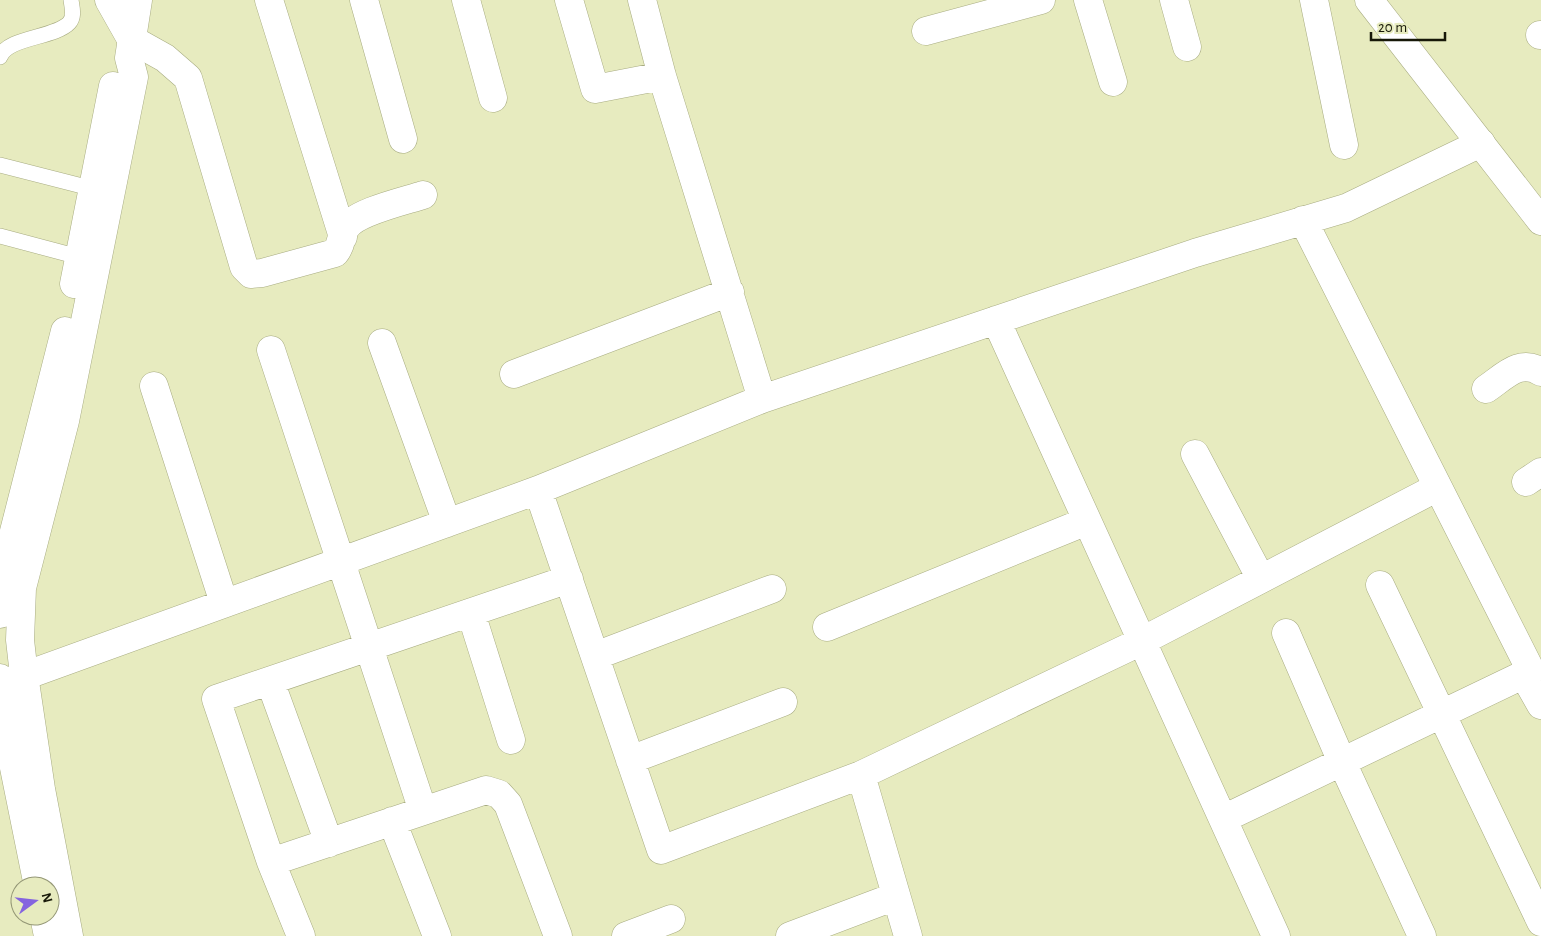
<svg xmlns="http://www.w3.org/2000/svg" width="1541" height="936" font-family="'Alegreya Sans',sans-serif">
  <rect width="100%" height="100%" fill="#e7ebbf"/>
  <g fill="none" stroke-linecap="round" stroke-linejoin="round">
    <defs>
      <path id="service" d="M0 57C7 37 55 38 69 23 75 17 72 7 71 0
        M0 165 94 189
        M0 236 79 257"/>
      <path id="minor" d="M109 0 131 39 165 58 188 78 244 267 251 274 262 273 335 253C342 245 340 238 345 229 354 212 405 201 423 195
        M269 0 343 237
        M364 0 403 139
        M466 0 493 98
        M569 0 595 89 662 76
        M642 0 662 76 762 399
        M1088 0 1113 82
        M1174 0 1187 47
        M1314 0 1344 145
        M926 31 1041 0
        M1540 35H1541
        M996 320 1276 936
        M382 343 447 523
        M271 350 423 811
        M514 374 730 292
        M154 386 224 603
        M1486 389C1504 377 1520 358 1541 372
        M1195 454 1261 579
        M1526 482 1541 472
        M538 490 661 850 861 775
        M1380 585 1541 922
        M471 613 511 740
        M827 627 1087 521
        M1286 633 1342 762 1422 936
        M595 656 772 589
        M1524 675 1541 705
        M270 681 329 843
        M2 684 538 490 762 399 1195 253 1346 208 1481 143
        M630 760 783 702
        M1223 819 1531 671 1303 220
        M392 821 437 936
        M271 862 486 790 499 794 508 804 558 936
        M301 936 271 862 216 699 569 579
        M626 936 671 919
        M790 936 896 896
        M908 936 861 775 1142 641 1438 487"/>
      <path id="tertiary" d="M1369 0 1541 221
        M74 284 113 86
        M0 614 5 567 65 331
        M0 678 7 733 38 886
        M44 916 48 936
        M69 936 41 789 24 675 20 640 22 588 65 421 134 77 129 58 138 0"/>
    </defs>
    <!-- service casing -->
    <use href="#service" stroke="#a8ac82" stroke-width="16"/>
    <!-- minor casing -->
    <use href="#minor" stroke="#a8ac82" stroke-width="29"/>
    <!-- tertiary casing -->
    <use href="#tertiary" stroke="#a8ac82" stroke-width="29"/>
    <!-- service -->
    <use href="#service" stroke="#fff" stroke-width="15"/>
    <!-- minor -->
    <use href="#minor" stroke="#fff" stroke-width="28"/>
    <!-- tertiary -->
    <use href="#tertiary" stroke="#fff" stroke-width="28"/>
  </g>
  <!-- north arrow -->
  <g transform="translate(35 901) rotate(75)"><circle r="24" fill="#e7ebbf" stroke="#949776"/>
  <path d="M0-4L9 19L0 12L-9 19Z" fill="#8564df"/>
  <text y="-8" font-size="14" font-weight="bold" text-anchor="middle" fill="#171808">N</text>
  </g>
  <!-- scale -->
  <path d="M1371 32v8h74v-8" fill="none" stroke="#171808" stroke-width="2.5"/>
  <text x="1378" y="32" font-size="15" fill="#171808" stroke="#e7ebbf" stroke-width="4" paint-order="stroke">20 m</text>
</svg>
